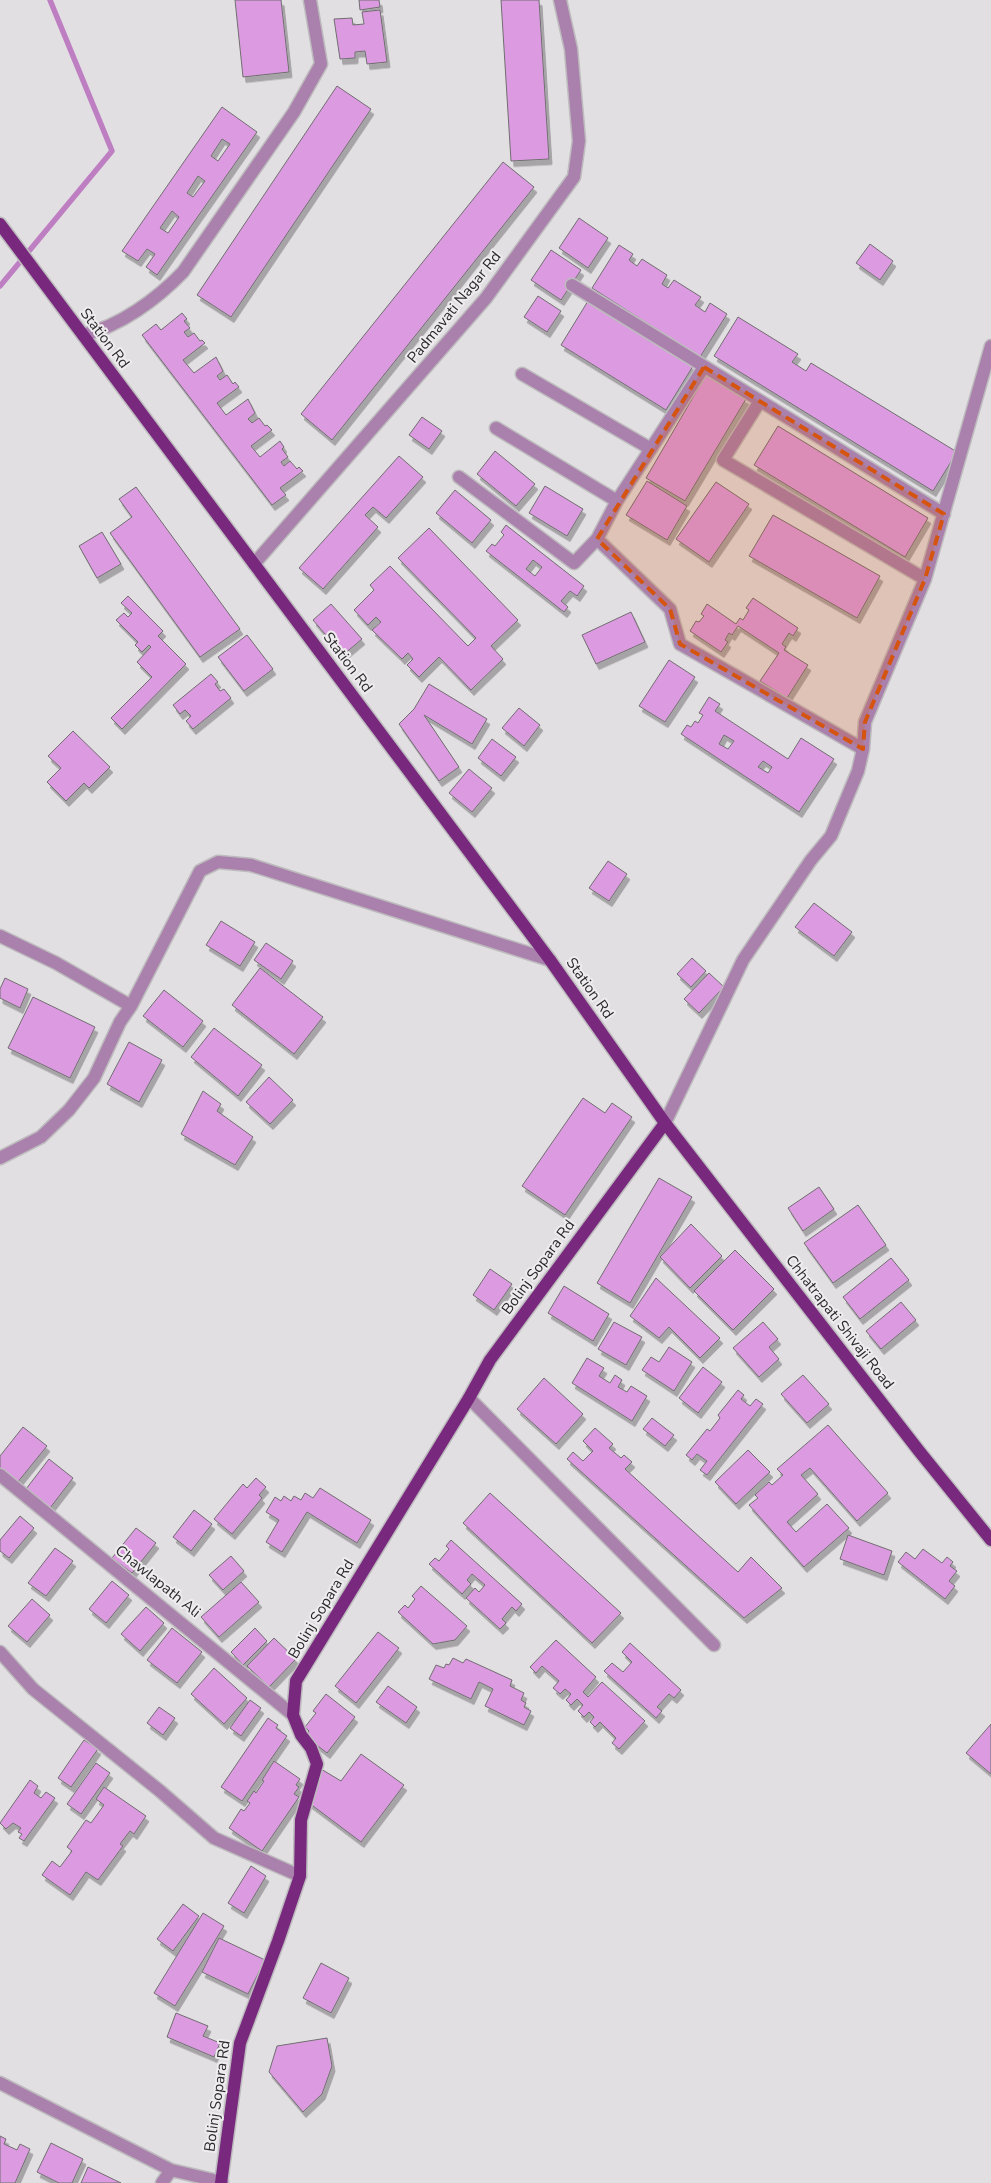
<svg xmlns="http://www.w3.org/2000/svg" width="991" height="2183" font-family="'Nunito Sans',sans-serif">
  <defs>
    <filter id="shadow"><feDropShadow dx="3" dy="5.5" stdDeviation="0" flood-color="#0004"/></filter>
  </defs>
  <rect width="100%" height="100%" fill="#e2dfe2"/>
  <g fill="none" stroke-linecap="round" stroke-linejoin="round">
    <!-- stream -->
    <path stroke="#be7fc2" stroke-width="5.5" d="M0 286 112 151 50 0"/>
  </g>
  <!-- building -->
  <path fill="#dc9be1" stroke="#706e70" fill-rule="evenodd" filter="url(#shadow)" d="M235 0H281L289 72 243 77Z
    M359 0H379L380 7 360 10Z
    M501 0H539L549 159 511 161Z
    M380 10 387 62 367 64 365 51 355 52V58L340 59 334 19 352 18 353 25 364 24 362 12Z
    M337 86 371 109 231 317 197 295Z
    M222 107 257 132 157 275 146 267 155 254 147 249 138 261 122 251ZM222 139 230 144 218 161 211 156ZM198 176 205 181 193 197 187 193ZM172 211 179 217 168 233 160 228Z
    M503 162 534 187 332 440 301 414Z
    M579 218 608 238 588 268 559 248Z
    M870 244 893 261 880 280 856 263Z
    M619 245 633 254 629 260 637 266 642 259 667 275 662 284 668 288 674 280 701 297 695 305 705 312 710 303 727 314 700 357 592 288Z
    M551 250 581 270 561 300 531 280Z
    M538 296 561 311 547 332 524 317Z
    M588 301 693 366 666 410 561 345Z
    M182 313 187 319 184 321 190 328 184 332 188 337 194 333 200 341 202 340 205 343 183 360 194 373 216 357 223 371 217 376 220 380 227 375 233 384 235 382 239 387 217 403 226 415 248 399 255 413 248 419 252 423 259 418 265 426 267 425 272 430 251 446 260 457 280 441 284 447 282 449 288 457 281 462 284 466 290 461 297 469 299 467 303 471 280 488 286 495 272 505 142 335 156 324 161 330Z
    M738 317 798 354 792 362 806 371 811 363 957 452 933 491 714 356Z
    M706 375 746 399 685 501 646 478Z
    M422 417 442 431 429 449 409 435Z
    M778 426 928 518 905 557 754 465Z
    M495 451 535 484 516 506 477 474Z
    M399 456 423 477 386 518 373 507 365 515 378 527 323 589 299 568Z
    M647 481 687 506 667 540 626 515Z
    M716 482 749 504 709 562 676 539Z
    M545 486 583 509 567 536 529 513Z
    M136 487 240 629 200 657 110 533 132 517 119 499Z
    M455 490 491 520 472 543 436 513Z
    M773 515 880 576 857 618 749 556Z
    M506 525 584 586 577 596 570 591 561 601 568 607 564 612 486 551 492 544 495 546 504 535 501 532ZM533 560 542 567 535 576 526 569Z
    M429 528 518 620 491 646 503 659 471 690 439 657 419 677 407 665 413 659 408 653 402 659 372 630 381 622 376 617 368 625 354 610 374 590 370 585 390 566 468 646 476 638 398 558Z
    M102 532 121 564 97 578 79 546Z
    M128 596 163 631 158 636 186 664 122 729 111 718 152 677 137 662 151 647 149 645 142 652 135 645 138 642 116 620 124 613 128 617 132 613 121 603Z
    M753 598 798 628 793 636 789 633 782 644 786 647 784 650 808 665 787 698 760 681 779 653 738 626 732 635 729 633 725 640 728 642 721 652 690 631 696 621 699 622 704 616 701 614 707 604 736 624 740 618 743 620 749 610 746 608Z
    M331 604 362 639 343 655 313 620Z
    M631 612 645 642 596 664 582 635Z
    M247 635 273 669 244 691 218 657Z
    M669 660 695 677 665 722 639 706Z
    M211 674 218 682 215 684 220 691 224 689 231 698 193 729 186 721 191 716 185 710 180 714 173 705Z
    M429 684 487 719 472 744 424 715 459 767 439 781 399 724 414 709Z
    M709 697 720 704 715 711 788 759 801 738 834 759 799 812 681 734 687 725 691 727 695 721 698 723 703 715 699 713ZM724 735 734 741 728 749 719 744ZM763 761 772 767 768 773 758 767Z
    M519 708 540 725 524 746 502 728Z
    M73 731 110 767 89 788 84 783 66 801 47 782 61 768 48 756Z
    M492 739 516 757 501 776 478 758Z
    M469 769 492 788 472 812 449 793Z
    M608 861 627 874 609 901 589 888Z
    M814 903 852 932 834 956 795 927Z
    M221 921 255 942 240 966 206 945Z
    M266 943 293 961 281 979 254 960Z
    M692 958 706 971 691 987 677 974Z
    M260 968 323 1017 294 1054 232 1005Z
    M709 973 724 987 699 1013 684 999Z
    M5 978 28 989 20 1008 0 998V989Z
    M164 990 203 1021 183 1047 143 1016Z
    M33 997 95 1027 70 1078 8 1048Z
    M214 1028 262 1065 238 1096 191 1057Z
    M129 1042 162 1060 139 1102 107 1084Z
    M269 1077 293 1100 270 1124 246 1102Z
    M203 1091 221 1104 217 1111 253 1137 235 1165 181 1134Z
    M583 1098 605 1113 612 1103 632 1117 565 1215 522 1186Z
    M659 1178 692 1197 630 1303 597 1283Z
    M819 1187 834 1209 803 1231 788 1208Z
    M858 1205 886 1245 833 1283 804 1243Z
    M691 1224 722 1256 690 1288 660 1257Z
    M735 1250 774 1289 733 1330 694 1291Z
    M891 1258 909 1280 860 1319 843 1297Z
    M490 1269 512 1284 494 1310 473 1295Z
    M656 1278 720 1338 700 1358 669 1327 659 1338 630 1316Z
    M564 1286 609 1314 593 1341 548 1313Z
    M901 1302 916 1320 881 1349 866 1331Z
    M614 1322 642 1337 626 1365 598 1349Z
    M763 1322 778 1339 769 1347 779 1359 759 1377 733 1348Z
    M669 1347 692 1362 674 1391 642 1370 651 1357 659 1362Z
    M587 1358 604 1368 599 1376 610 1383 615 1375 622 1380 618 1387 627 1392 631 1386 647 1396 632 1421 572 1383Z
    M703 1367 722 1382 698 1413 679 1398Z
    M803 1375 829 1404 807 1423 781 1394Z
    M544 1378 583 1414 556 1444 517 1409Z
    M738 1390 744 1395 741 1399 750 1406 756 1399 763 1404 707 1475 700 1470 707 1461 697 1454 692 1460 686 1455 707 1429 710 1431 720 1418 718 1415Z
    M652 1418 674 1435 665 1446 643 1429Z
    M828 1425 888 1493 857 1521 810 1468 801 1475 818 1494 787 1522 796 1532 827 1504 849 1528 804 1567 749 1505 758 1498 755 1495 769 1482 772 1485 783 1475 777 1469Z
    M23 1427 47 1446 17 1483 0 1469V1456Z
    M595 1428 613 1444 609 1448 621 1458 624 1455 632 1462 625 1469 738 1572 751 1557 782 1588 744 1618 567 1459 573 1452 583 1461 593 1451 583 1441Z
    M748 1450 770 1472 736 1504 715 1482Z
    M49 1459 73 1478 50 1508 26 1489Z
    M256 1478 266 1487 259 1495 262 1498 232 1534 214 1519 243 1484 247 1488Z
    M320 1488 371 1520 357 1543 307 1512 282 1552 266 1542 279 1520 266 1512 275 1497 281 1501 284 1496 291 1501 294 1496 301 1500 305 1493 313 1498Z
    M490 1493 621 1613 592 1643 463 1523Z
    M194 1510 212 1524 191 1551 173 1537Z
    M20 1516 34 1528 9 1558 0 1551V1540Z
    M136 1528 156 1543 132 1573 112 1558Z
    M848 1535 892 1551 884 1575 840 1559Z
    M451 1540 522 1604 516 1611 512 1607 502 1619 506 1623 500 1629 466 1598 475 1588 479 1592 485 1585 472 1574 467 1580 471 1584 462 1594 429 1564 435 1558 439 1561 449 1549 446 1546Z
    M55 1548 73 1561 46 1596 28 1583Z
    M923 1549 942 1563 947 1557 953 1562 950 1566 957 1571 949 1581 955 1586 945 1599 898 1562 906 1552 915 1559Z
    M231 1556 244 1571 223 1590 209 1575Z
    M112 1581 129 1595 106 1623 89 1609Z
    M241 1582 259 1602 219 1637 201 1617Z
    M421 1586 467 1626 455 1640 433 1644 398 1612 405 1605 408 1608 415 1599 412 1596Z
    M32 1599 50 1615 27 1642 8 1626Z
    M146 1607 164 1623 140 1651 121 1634Z
    M172 1628 202 1652 177 1683 147 1660Z
    M255 1628 267 1641 243 1665 231 1652Z
    M378 1632 399 1648 356 1703 335 1686Z
    M274 1638 296 1659 269 1687 247 1666Z
    M556 1640 596 1677 583 1692 588 1697 602 1682 645 1721 619 1749 612 1743 616 1738 600 1722 595 1727 590 1722 594 1717 589 1712 584 1717 578 1711 583 1705 577 1699 571 1705 566 1700 571 1694 565 1689 560 1694 553 1688 559 1681 542 1666 536 1673 530 1667Z
    M630 1643 681 1690 674 1698 669 1694 657 1707 662 1711 656 1718 604 1671 612 1663 623 1672 632 1662 622 1652Z
    M453 1658 463 1663 466 1659 512 1680 510 1686 524 1693 521 1700 526 1703 524 1707 531 1711 524 1725 485 1706 493 1689 479 1682 471 1699 429 1679 436 1665 444 1668 446 1664 449 1665Z
    M214 1668 247 1698 224 1724 191 1694Z
    M388 1686 417 1707 406 1723 376 1702Z
    M326 1694 355 1717 327 1753 305 1736 309 1731 305 1727 316 1713 313 1711Z
    M250 1700 261 1708 241 1736 230 1728Z
    M159 1707 175 1718 163 1735 147 1723Z
    M268 1718 278 1725 276 1728 287 1736 242 1801 221 1787Z
    M991 1724V1774L966 1753Z
    M84 1740 98 1749 71 1787 58 1778Z
    M361 1754 404 1785 361 1842 309 1803 321 1769 341 1781Z
    M274 1761 300 1779 296 1785 299 1787 294 1794 299 1797 262 1851 229 1828 241 1809 244 1811 250 1803 247 1801 254 1791 256 1793 264 1781 262 1780Z
    M96 1763 110 1773 81 1814 67 1804Z
    M30 1780 38 1786 34 1793 41 1798 46 1792 55 1798 24 1841 19 1838 22 1834 18 1832 21 1828 13 1823 6 1829 0 1823Z
    M104 1787 146 1816 134 1834 130 1831 120 1844 123 1846 98 1880 86 1872 70 1895 42 1875 52 1861 60 1867 72 1851 67 1847 86 1820 91 1823 104 1805 96 1799Z
    M251 1866 266 1876 244 1913 228 1903Z
    M183 1904 199 1916 173 1951 157 1939Z
    M203 1913 224 1926 175 2006 154 1993Z
    M219 1938 265 1960 248 1994 202 1972Z
    M321 1963 349 1978 331 2013 303 1998Z
    M176 2013 208 2026 203 2036 220 2043 214 2057 167 2037Z
    M327 2038 332 2066 322 2094 303 2112 269 2072 277 2046Z
    M0 2136 6 2139 4 2144 17 2150 20 2144 30 2149 15 2183H0Z
    M51 2143 83 2159 72 2183H59L37 2172Z
    M88 2167 121 2183H81Z"/>
  <g fill="none" stroke-linecap="round" stroke-linejoin="round">
    <defs>
      <path id="minor" d="M572 285 944 514
        M83 335C120 326 156 300 183 272L294 112 321 64 310 0
        M704 367 617 501 597 539 670 609 680 644 863 749
        M522 374 651 449
        M760 401 723 460 925 579
        M496 428 617 501
        M459 477 574 563 597 539
        M254 564 486 298 574 177 579 141 571 49 560 0
        M0 936 56 963 131 1006
        M665 1123 743 960 811 860 831 836 858 771 863 749 865 722 925 579 991 346
        M0 1158 41 1137 69 1110 94 1078 120 1022 131 1006 200 871 218 862 251 865 550 960
        M469 1398 714 1645
        M0 1475 293 1715
        M0 1652 33 1689 160 1791 214 1838 300 1876
        M0 2083 171 2170
        M162 2183 171 2170 222 2182"/>
      <path id="major" d="M0 224 550 960 665 1123 919 1451 991 1540
        M221 2183 240 2043 278 1941 300 1876 301 1820 317 1764 311 1748 301 1735 293 1715 296 1681 469 1398 490 1360 665 1123"/>
    </defs>
    <!-- minor casing -->
    <use href="#minor" stroke="#bdbbbd" stroke-width="15"/>
    <!-- major casing -->
    <use href="#major" stroke="#bdbbbd" stroke-width="15"/>
    <!-- minor -->
    <use href="#minor" stroke="#aa80ad" stroke-width="12"/>
    <!-- major -->
    <use href="#major" stroke="#78297e" stroke-width="12"/>
  </g>
  <!-- marked area -->
  <path fill="#d5540f" fill-opacity="0.2" stroke="#d5540f" stroke-width="4" stroke-dasharray="10 6" stroke-linejoin="round" d="M704 367 944 514 925 579 865 722 863 749 680 644 670 609 597 539Z"/>
  <g text-anchor="middle" dominant-baseline="central" stroke-width="4" stroke-linejoin="round" paint-order="stroke">
    <!-- street labels -->
    <g font-size="15" fill="#2a292a" stroke="#efecef">
      <text transform="translate(454 307) rotate(-51)">Padmavati Nagar Rd</text>
      <text transform="translate(105 338) rotate(53)">Station Rd</text>
      <text transform="translate(348 662) rotate(53)">Station Rd</text>
      <text transform="translate(590 988) rotate(55)">Station Rd</text>
      <text transform="translate(538 1267) rotate(-54)">Bolinj Sopara Rd</text>
      <text transform="translate(840 1322) rotate(52)">Chhatrapati Shivaji Road</text>
      <text transform="translate(158 1581) rotate(39)">Chawlapath Ali</text>
      <text transform="translate(321 1609) rotate(-59)">Bolinj Sopara Rd</text>
      <text transform="translate(217 2096) rotate(-82)">Bolinj Sopara Rd</text>
    </g>
  </g>
</svg>
